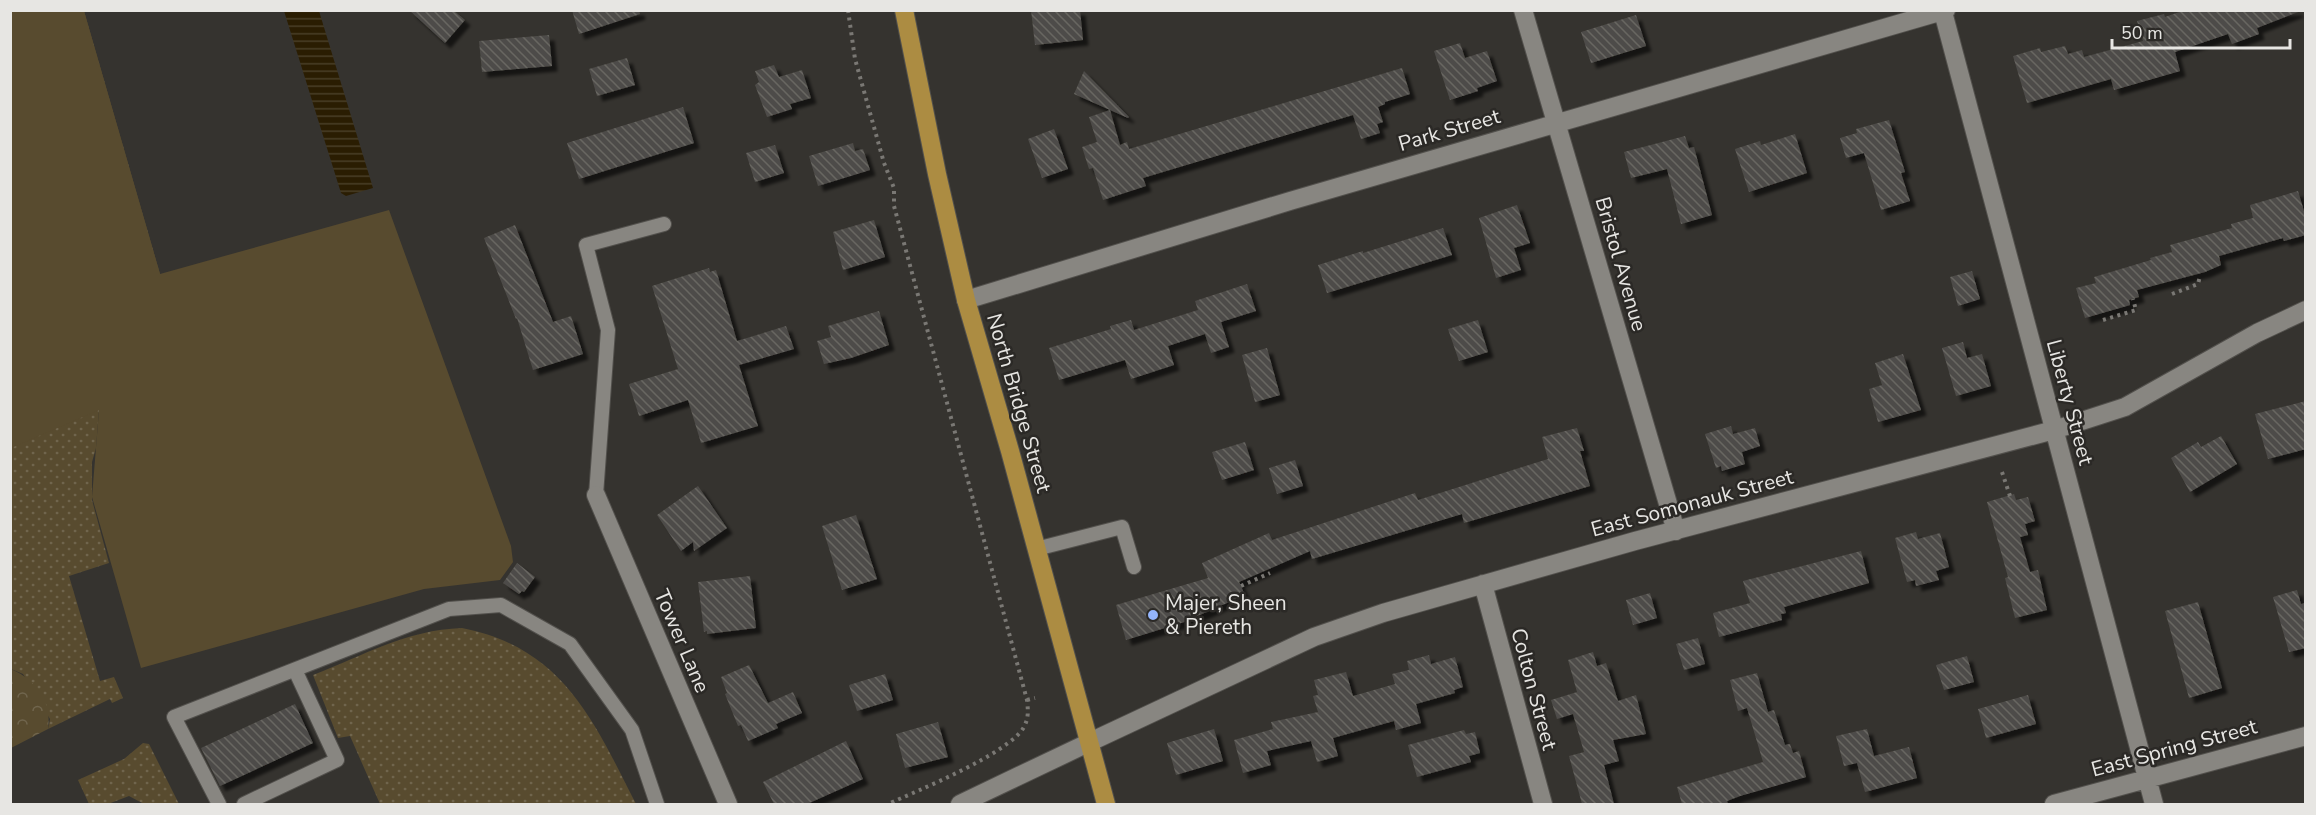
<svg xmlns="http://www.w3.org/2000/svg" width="2316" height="815" font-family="'Nunito Sans',sans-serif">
  <defs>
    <pattern id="grass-dots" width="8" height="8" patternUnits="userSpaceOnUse" patternTransform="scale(1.5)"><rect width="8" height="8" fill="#584b2f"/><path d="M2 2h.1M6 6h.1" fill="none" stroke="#70654d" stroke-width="1.8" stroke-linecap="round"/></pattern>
    <pattern id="park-crowns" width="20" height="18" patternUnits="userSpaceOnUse" patternTransform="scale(1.5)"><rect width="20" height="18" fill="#584b2f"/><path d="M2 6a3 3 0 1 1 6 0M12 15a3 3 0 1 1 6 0" fill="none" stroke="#70654d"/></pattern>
    <pattern id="water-rules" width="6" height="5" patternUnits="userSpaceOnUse" patternTransform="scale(1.5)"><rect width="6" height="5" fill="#2a1d02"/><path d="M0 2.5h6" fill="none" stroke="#493e27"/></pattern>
    <pattern id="building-back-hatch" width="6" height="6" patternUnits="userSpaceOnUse" patternTransform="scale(1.5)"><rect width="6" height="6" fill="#4e4c48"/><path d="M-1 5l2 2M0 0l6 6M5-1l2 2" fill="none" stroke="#686662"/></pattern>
    <filter id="shadow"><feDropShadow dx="5.5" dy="5.5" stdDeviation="1.5" flood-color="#0009"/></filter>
  </defs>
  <rect width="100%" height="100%" fill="#35332f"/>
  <!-- grass -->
  <path fill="url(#grass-dots)" d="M31 11H84L160 274 99 410 96 448 92 462V500L109 563 69 576 100 681 114 677 123 698 112 703 110 699 48 729 50 719 23 674 11 669 10 429Z
    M462 628C564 648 594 722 636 804H380L350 736 338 738 313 675C365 655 406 630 462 628Z
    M143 743 149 744 179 804H144L129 796 108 804H89L78 780 124 759Z"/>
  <!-- park -->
  <path fill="url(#park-crowns)" d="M11 669C36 680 52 701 48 729L11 748Z"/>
  <!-- pitch -->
  <path fill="#584b2f" d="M11 10 84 11 160 274 389 210 511 546 513 562 500 580 424 589 141 668 92 497 99 410 11 448Z"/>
  <!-- water -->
  <path fill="url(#water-rules)" d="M284 11H319L373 188 346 196 341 193Z"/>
  <!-- building -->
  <path fill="url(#building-back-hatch)" filter="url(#shadow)" d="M409 10H453L465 20 445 43Z
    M572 10H639L640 14 579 34Z
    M1031 10H1080L1083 40 1035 45Z
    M2185 10H2297L2298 12 2257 28 2259 34 2232 44 2228 34 2175 52 2180 71 2114 90 2111 79 2027 103 2013 56 2040 48 2041 52 2065 46 2068 54 2082 50 2084 57 2143 41 2137 21 2164 14 2165 17Z
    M1636 15 1646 46 1591 63 1581 32Z
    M549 35 552 66 482 72 479 41Z
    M1460 43 1465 58 1487 51 1497 81 1477 88 1478 91 1450 100 1434 51Z
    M627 58 635 85 597 96 589 69Z
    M774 65 779 77 802 70 811 98 790 104 792 109 767 117 755 85 759 82 755 71Z
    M1402 68 1410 94 1385 102V104L1378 107 1383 122 1377 124 1380 133 1361 139 1353 115 1143 178 1146 186 1103 200 1093 168 1089 169 1082 147 1097 142 1089 117 1110 110 1120 145 1127 142 1129 149Z
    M1084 71 1129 117 1128 118 1074 94Z
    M683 107 694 143 579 179 567 143Z
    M1889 120 1905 172 1901 173 1910 201 1881 210 1864 153 1846 158 1840 138 1857 133 1856 129Z
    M1054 129 1068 169 1042 178 1028 139Z
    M1795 134 1807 173 1749 192 1735 149 1760 141 1761 145Z
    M1685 136 1689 148 1694 147 1712 215 1681 224 1667 169 1631 178 1624 152Z
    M853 143 855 151 863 149 870 170 818 186 809 156Z
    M775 145 784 173 755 182 746 153Z
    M2298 191 2306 218V235L2284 241 2283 238 2219 256 2221 265 2205 272 2137 290 2139 297 2129 300 2130 305 2085 318 2076 288 2096 283 2094 277 2151 260 2150 258 2172 252 2170 245 2232 228 2231 224 2253 218 2250 205Z
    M1517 205 1530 243 1514 248 1521 270 1496 278 1479 218Z
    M874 220 885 257 843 270 833 232Z
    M515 225 553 322 571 316 583 354 533 370 517 318 516 319 484 238Z
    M1443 228 1452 255 1327 293 1318 265 1363 251V253Z
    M709 268 710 272 716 270 737 341 786 326 794 349 739 365 758 426 701 443 688 400 639 416 629 384 678 369 652 286Z
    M1972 271 1980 299 1958 306 1950 277Z
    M1247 284 1256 311 1221 322 1229 347 1211 353 1205 334 1168 346 1174 365 1131 379 1125 360 1059 380 1049 348 1111 329 1110 326 1131 320 1134 330 1198 310 1195 301Z
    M879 311 889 345 851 358 824 364 817 341 831 337 828 326Z
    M1478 320 1488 352 1459 361 1448 329Z
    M1963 342 1967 358 1982 354 1991 386 1956 396 1942 348Z
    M1267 348 1280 395 1255 402 1242 355Z
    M1903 354 1921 410 1878 422 1869 389 1882 385 1875 363Z
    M2306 401V449L2268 459 2255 414Z
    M1731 426 1733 434 1755 428 1760 446 1742 452 1745 464 1722 471 1721 466 1716 468 1705 434Z
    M1577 428 1584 451H1580L1590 486 1464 523 1462 514 1312 559 1310 551 1239 582 1245 595 1193 618 1194 619 1126 640 1116 605 1208 578 1202 563 1269 533 1272 540 1415 493 1418 500 1548 459 1542 437Z
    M2221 436 2237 464 2190 492 2171 458 2198 442 2201 447Z
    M1245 442 1254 470 1222 480 1212 452Z
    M1295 460 1303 486 1277 494 1269 468Z
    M698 486 727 528 694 551 693 542 681 551 657 515Z
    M2014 494 2016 500 2028 497 2035 521 2025 524 2028 535 2020 537 2030 572 2038 570 2047 610 2015 618 2005 578 2008 577 1987 502Z
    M856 515 877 579 842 590 822 526Z
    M1916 532 1918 539 1940 533 1949 567 1936 571 1939 580 1916 586 1915 580 1907 582 1895 538Z
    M1861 551 1869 583 1784 607 1786 613 1781 614 1782 620 1719 637 1713 613 1750 603 1743 581Z
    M517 563 535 577 524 592 522 591 519 594 503 583Z
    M750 576 756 628 707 634V631L704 632 698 582Z
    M2297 590 2301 604 2306 603V648L2289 652 2273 597Z
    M1650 593 1657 618 1633 625 1626 600Z
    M2198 602 2222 688 2189 698 2165 611Z
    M1698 638 1705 664 1684 670 1676 644Z
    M1593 652 1597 666 1606 663 1618 701 1636 695 1646 734 1613 740 1619 761 1604 765 1614 804H1582L1569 756 1584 752 1573 714 1557 719 1551 700 1577 692 1568 660Z
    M1429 655 1431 664 1455 657 1463 687 1454 690 1455 693 1416 704 1421 723 1396 730 1394 721 1333 738 1338 756 1317 762 1311 741 1267 751 1271 765 1243 773 1234 740 1273 729 1271 722 1318 712 1313 696 1318 695 1314 680 1346 672 1353 696 1395 684 1392 674 1409 670 1407 661Z
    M1967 656 1974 682 1944 690 1936 665Z
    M749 665 768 703 793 692 802 713 776 724 778 728 748 741 741 725 738 726 725 694 727 693 721 677Z
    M1757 673 1768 712 1774 710 1785 745 1790 744 1793 753 1799 751 1806 777 1740 796 1727 801 1728 804H1682L1677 787 1763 762 1747 708 1738 711 1730 680Z
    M885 674 893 700 857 711 849 685Z
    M2028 695 2036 724 1986 738 1978 709Z
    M295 704 313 743 220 786 201 748Z
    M938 722 948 757 905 768 896 734Z
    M1214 729 1223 761 1176 775 1167 743Z
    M1867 729 1874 756 1909 747 1917 778 1865 792 1857 763 1844 766 1836 736Z
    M1464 730 1466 734 1475 732 1480 753 1469 756 1471 762 1417 777 1408 745Z
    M846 741 863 779 807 804H774L763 782Z"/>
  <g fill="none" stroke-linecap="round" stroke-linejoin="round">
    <defs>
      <path id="service" d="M596 495 608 330 586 245 664 224
        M1036 549 1122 527 1134 567
        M219 804 174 717 449 609 501 605 570 644 632 730 657 804
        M244 804 337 760 295 670"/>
      <path id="minor" d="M1523 10 1676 531
        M1943 12 2154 804
        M966 300 1290 201 1946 10
        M596 495 728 804
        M1483 584 1543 804
        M1090 742 1314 637 1383 613 1635 541 2054 430 2125 407 2257 333 2306 310
        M2054 804 2306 736"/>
      <path id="tertiary" d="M960 804 1090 742"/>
      <path id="trunk" d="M904 10 937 174 966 300 1010 451 1106 804"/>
    </defs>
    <!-- service casing -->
    <use href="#service" stroke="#52504c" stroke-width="16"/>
    <!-- minor casing -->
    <use href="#minor" stroke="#52504c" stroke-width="20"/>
    <!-- tertiary casing -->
    <use href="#tertiary" stroke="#52504c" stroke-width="20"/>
    <!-- trunk casing -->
    <use href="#trunk" stroke="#52504c" stroke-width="20"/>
    <!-- path -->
    <path stroke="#7a7874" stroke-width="4" stroke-dasharray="3 4.5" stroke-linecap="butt" d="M848 10 855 59 884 163 894 188V206L1027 700C1028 710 1029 717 1024 727 1010 753 917 791 888 804
      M2172 294 2198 284 2200 276
      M2103 320 2136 310 2133 299
      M2002 472 2010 496
      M1241 586 1270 573
      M1027 700 1035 698"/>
    <!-- service -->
    <use href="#service" stroke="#888681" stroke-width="14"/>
    <!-- minor -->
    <use href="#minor" stroke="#888681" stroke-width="18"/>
    <!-- tertiary -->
    <use href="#tertiary" stroke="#888681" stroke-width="18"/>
    <!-- trunk -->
    <use href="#trunk" stroke="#ac8c42" stroke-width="18"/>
  </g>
  <!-- markers -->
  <circle fill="#95b6fd" stroke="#2b2926" stroke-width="2" cx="1153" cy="615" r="6"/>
  <g text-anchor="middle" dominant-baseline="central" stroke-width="5" stroke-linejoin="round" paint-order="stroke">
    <!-- street labels -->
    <g font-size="21" fill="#e7e6e3" stroke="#2b2926">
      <text transform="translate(1449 130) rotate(-16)">Park Street</text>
      <text transform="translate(1621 264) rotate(74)">Bristol Avenue</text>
      <text transform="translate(2070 402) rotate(75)">Liberty Street</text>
      <text transform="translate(1019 403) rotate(74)">North Bridge Street</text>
      <text transform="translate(1692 503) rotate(-15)">East Somonauk Street</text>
      <text transform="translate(682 641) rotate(67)">Tower Lane</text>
      <text transform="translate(1534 689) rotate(75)">Colton Street</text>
      <text transform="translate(2174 748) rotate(-15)">East Spring Street</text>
    </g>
    <!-- poi labels -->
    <g font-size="21" fill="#e7e6e3" stroke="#2b2926" text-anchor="start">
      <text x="1165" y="603">Majer, Sheen<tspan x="1165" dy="24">&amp; Piereth</tspan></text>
    </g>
  </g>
  <!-- border -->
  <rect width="2316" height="815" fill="none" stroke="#e7e6e3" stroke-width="24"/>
  <!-- scale -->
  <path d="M2112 39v9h178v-9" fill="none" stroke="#e7e6e3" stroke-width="3"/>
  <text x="2121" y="39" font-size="18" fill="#e7e6e3" stroke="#2b2926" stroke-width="4.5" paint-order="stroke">50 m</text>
</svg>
